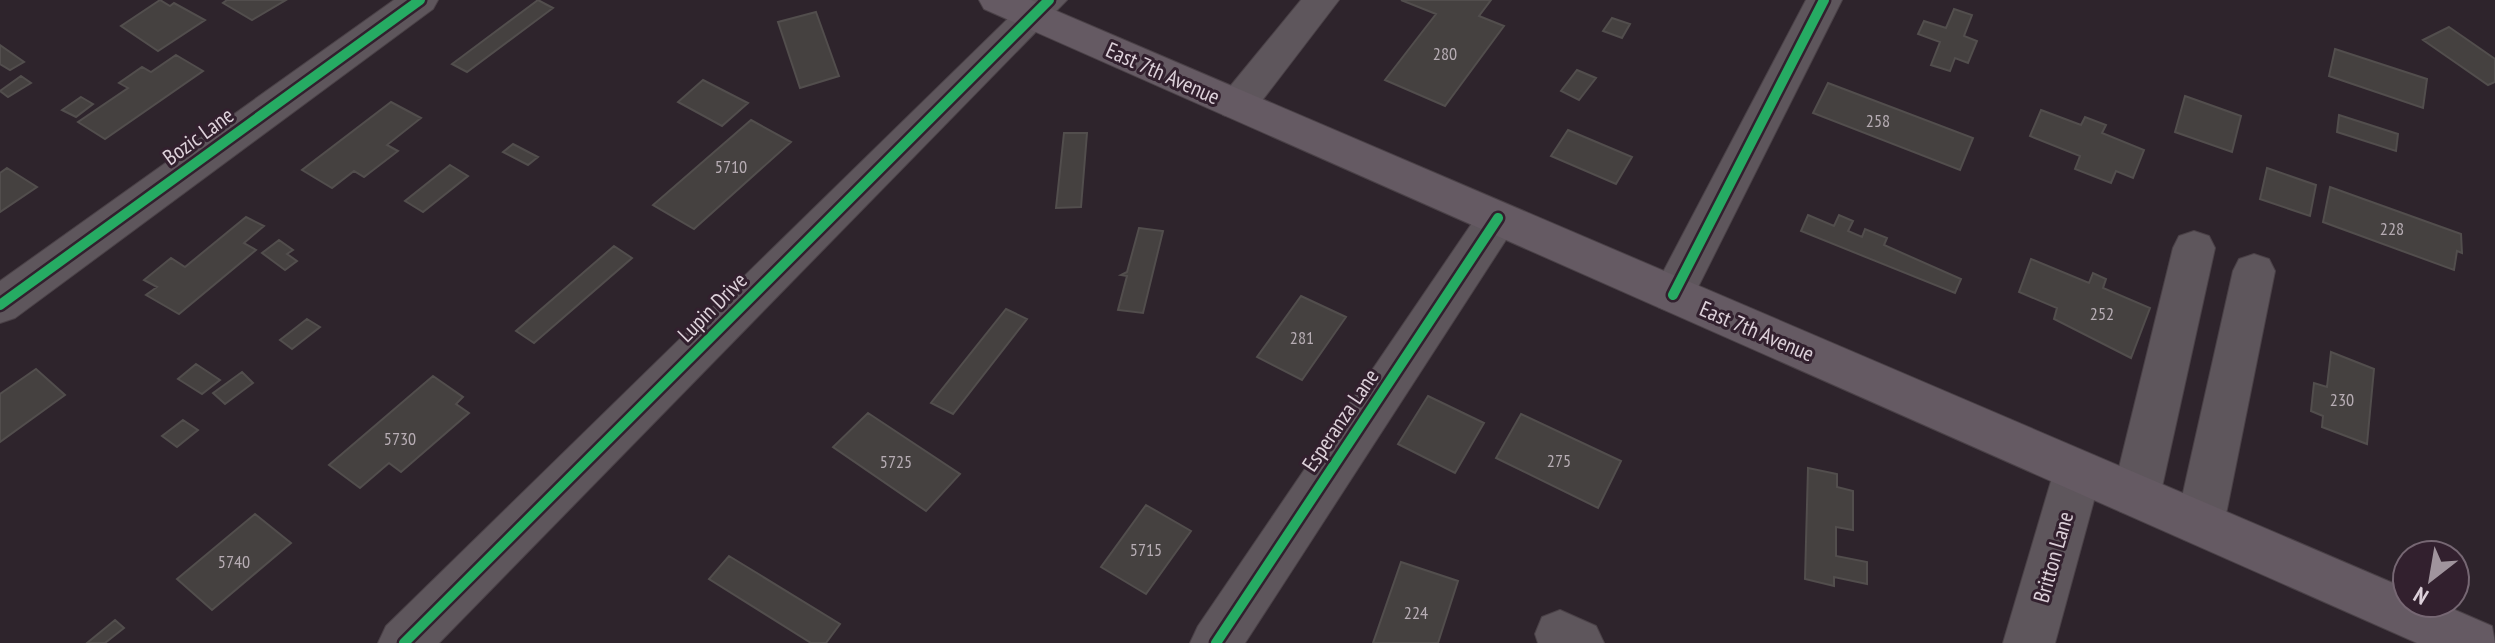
<svg xmlns="http://www.w3.org/2000/svg" width="2495" height="643" font-family="'PT Sans Narrow',sans-serif">
  <rect width="100%" height="100%" fill="#2e242c"/>
  <!-- building -->
  <path fill="#454140" stroke="#524e4d" stroke-width="2" d="M160 0 170 6 174 3 205 20 158 51 121 26Z
    M227 0H286L252 20 223 3Z
    M538 0 553 8 467 72 452 64Z
    M1401 0H1491L1479 16 1504 26 1445 106 1385 80 1436 14Z
    M1954 9 1972 15 1964 36 1977 41 1968 63 1955 58 1950 71 1931 65 1940 42 1918 34 1924 21 1946 28Z
    M816 12 839 76 800 88 778 22Z
    M1612 18 1630 24 1622 38 1603 31Z
    M2449 27 2495 59V82L2488 85 2423 40Z
    M0 45 24 62 10 70 0 64Z
    M2335 49 2427 79 2423 108 2329 76Z
    M176 55 203 71 105 139 78 122 128 88 119 83 142 67 151 72Z
    M1577 70 1596 78 1579 100 1561 91Z
    M21 76 31 83 8 97 0 91Z
    M703 80 748 103 722 126 678 102Z
    M1828 83 1973 138 1960 170 1813 113Z
    M2185 96 2241 116 2232 152 2175 132Z
    M81 97 93 104 76 117 62 110Z
    M391 102 421 118 387 145 398 151 364 177 354 171 332 188 302 170Z
    M2041 110 2081 125 2085 117 2106 125 2102 133 2144 150 2133 178 2116 171 2111 183 2075 169 2080 156 2030 136Z
    M2339 115 2398 134 2396 151 2337 132Z
    M751 120 791 142 694 229 653 205Z
    M1568 130 1632 157 1616 184 1551 156Z
    M1064 133H1087L1081 207 1056 208Z
    M513 144 538 157 528 165 503 152Z
    M450 165 468 176 423 212 405 201Z
    M7 168 37 187 0 212V173Z
    M2267 168 2316 185 2310 216 2260 199Z
    M2330 187 2461 234 2462 253 2457 251 2454 270 2323 222Z
    M1808 215 1834 226 1839 215 1853 221 1848 231 1862 237 1865 229 1887 238 1884 245 1961 279 1955 293 1801 231Z
    M246 217 264 226 244 243 256 250 179 314 146 295 157 287 144 280 171 258 185 267Z
    M1139 228 1163 231 1143 313 1118 310 1127 276 1121 275 1127 272Z
    M279 240 293 250 287 254 297 261 285 270 262 253Z
    M614 246 632 258 534 343 516 331Z
    M2031 259 2089 283 2093 273 2106 279 2103 288 2150 308 2131 358 2054 319 2057 308 2019 292Z
    M1301 296 1346 317 1302 380 1257 357Z
    M1006 309 1027 319 953 414 931 403Z
    M307 319 320 327 292 349 280 340Z
    M2331 352 2374 369 2367 444 2322 427 2323 416 2311 411 2314 383 2327 387Z
    M196 364 220 380 202 394 178 379Z
    M36 369 65 395 0 442V394Z
    M242 372 253 383 225 404 213 393Z
    M433 376 463 397 456 404 469 413 401 472 389 463 360 488 329 465Z
    M1428 396 1484 423 1455 473 1398 444Z
    M868 413 960 474 926 511 833 447Z
    M1521 414 1621 461 1598 508 1496 458Z
    M183 420 198 430 177 447 162 436Z
    M1808 468 1837 474V487L1853 491V530L1836 527V556L1867 562V584L1834 577V586L1805 579Z
    M1146 505 1191 531 1146 594 1101 567Z
    M255 514 291 543 212 610 177 579Z
    M729 556 840 624 826 643H811L709 579Z
    M1401 562 1458 581 1438 643H1373Z
    M115 620 124 628 105 643H87Z"/>
  <g fill="none" stroke-linecap="round" stroke-linejoin="round">
    <defs>
      <path id="minor" d="M394 0H438L433 9 15 318 0 323V281Z
        M1027 0H1067L439 643H378L386 626Z
        M1301 0H1339L1251 115 1237 119 1223 115 1217 105 1223 95Z
        M1806 0H1842L1688 307 1673 313 1658 307 1651 295Z
        M1498 202 1513 207 1519 218 1513 229 1245 643H1190L1198 626 1483 207Z
        M2194 231 2209 236 2215 248 2160 496 2153 511 2136 517 2119 511 2112 496 2173 248 2179 236Z
        M2254 254 2269 259 2275 271 2224 524 2217 539 2200 546 2183 539 2176 524 2233 271 2239 259Z
        M2078 450 2095 456 2102 471 2055 643H2003L2054 471 2061 456Z
        M1560 610 1596 626 1604 643H1538L1535 634 1542 617Z"/>
      <path id="major" d="M979 0H1031L2407 589V603H2439L2492 626 2495 643H2417L984 9Z"/>
    </defs>
    <!-- minor casing -->
    <use href="#minor" stroke="#4a4147" stroke-width="2"/>
    <!-- major casing -->
    <use href="#major" stroke="#4a4147" stroke-width="2"/>
    <!-- minor -->
    <use href="#minor" fill="#5e565c" fill-rule="evenodd"/>
    <!-- major -->
    <use href="#major" fill="#655a63" fill-rule="evenodd"/>
    <defs>
      <path id="cycleway" d="M1673 295 1824 0
        M0 305 420 0
        M404 643 1049 0
        M1216 643 1498 218"/>
    </defs>
    <!-- cycleway casing -->
    <use href="#cycleway" stroke="#32202e" stroke-width="15"/>
    <!-- cycleway -->
    <use href="#cycleway" stroke="#26ab63" stroke-width="10"/>
  </g>
  <g text-anchor="middle" dominant-baseline="central" stroke-width="6" stroke-linejoin="round" paint-order="stroke">
    <!-- number labels -->
    <g font-size="18" fill="#b7adb4">
      <text x="1445" y="53">280</text>
      <text x="1878" y="120">258</text>
      <text x="731" y="166">5710</text>
      <text x="2392" y="228">228</text>
      <text x="2102" y="313">252</text>
      <text x="1302" y="337">281</text>
      <text x="2342" y="399">230</text>
      <text x="400" y="438">5730</text>
      <text x="1559" y="460">275</text>
      <text x="896" y="461">5725</text>
      <text x="1146" y="549">5715</text>
      <text x="234" y="561">5740</text>
      <text x="1416" y="612">224</text>
    </g>
    <!-- street labels -->
    <g font-size="22" fill="#ddd1da" stroke="#32202e">
      <text transform="translate(1163 73) rotate(24)">East 7th Avenue</text>
      <text transform="translate(198 136) rotate(-36)">Bozic Lane</text>
      <text transform="translate(712 307) rotate(-45)">Lupin Drive</text>
      <text transform="translate(1757 331) rotate(23)">East 7th Avenue</text>
      <text transform="translate(1340 420) rotate(-56)">Esperanza Lane</text>
      <text transform="translate(2053 557) rotate(-74)">Britton Lane</text>
    </g>
  </g>
  <!-- north arrow -->
  <g transform="translate(2431 579) rotate(211)"><circle r="38" fill="#32202e" stroke="#766773" stroke-width="2"/>
  <path d="M0-6L14 30L0 20L-14 30Z" fill="#a0949d"/>
  <text y="-12" font-size="22" font-weight="bold" text-anchor="middle" fill="#ddd1da">N</text>
  </g>
</svg>
